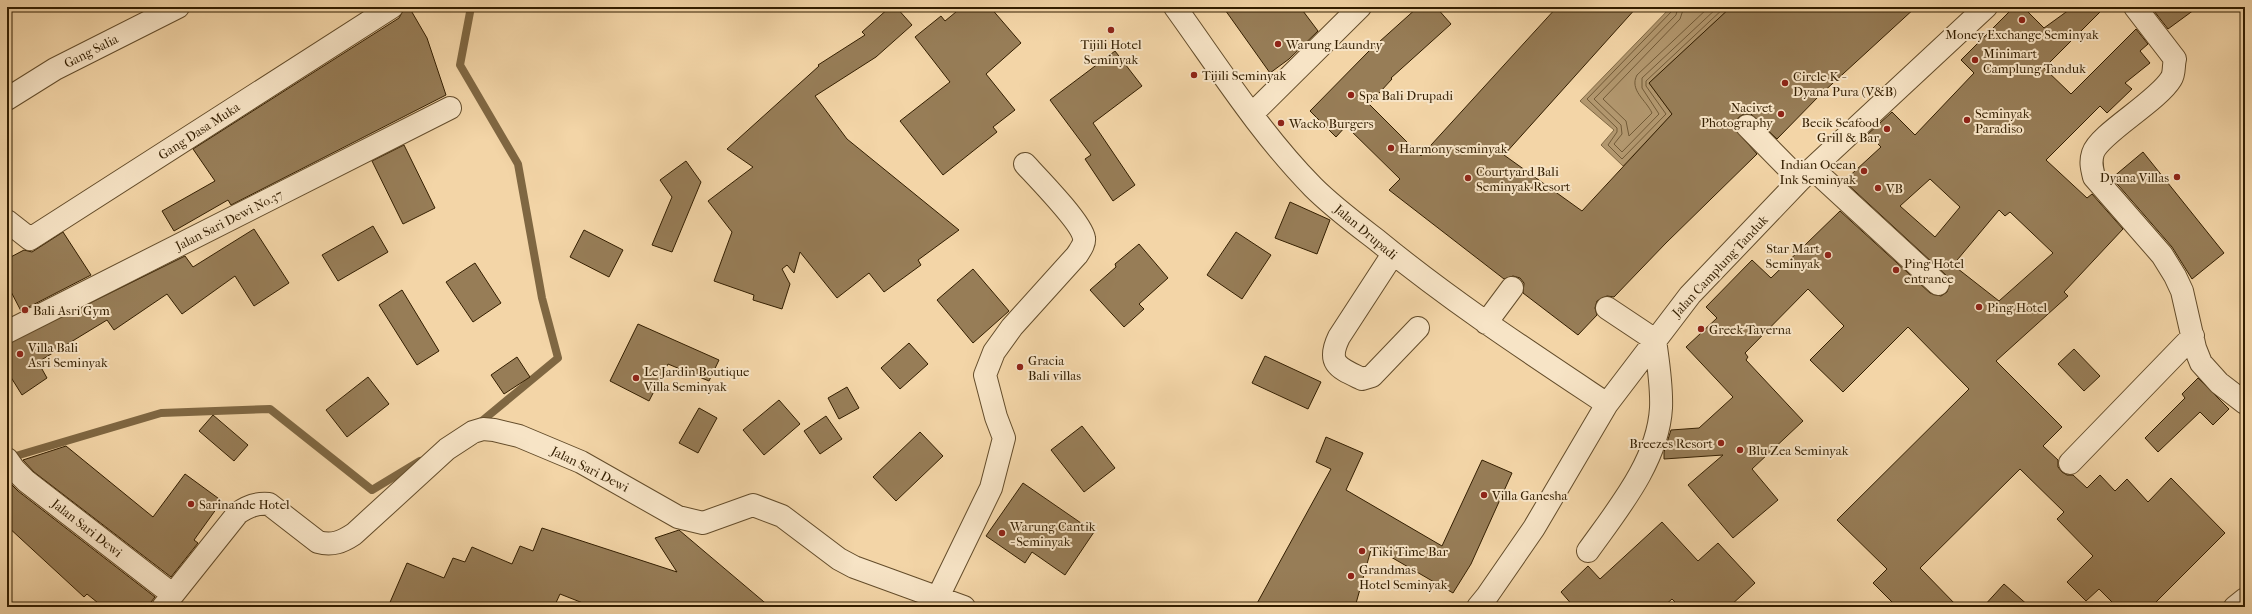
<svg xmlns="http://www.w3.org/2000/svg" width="2252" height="614" font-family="'IM FELL French Canon',serif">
  <rect width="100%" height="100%" fill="#f3d5a7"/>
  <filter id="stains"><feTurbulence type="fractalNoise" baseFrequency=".005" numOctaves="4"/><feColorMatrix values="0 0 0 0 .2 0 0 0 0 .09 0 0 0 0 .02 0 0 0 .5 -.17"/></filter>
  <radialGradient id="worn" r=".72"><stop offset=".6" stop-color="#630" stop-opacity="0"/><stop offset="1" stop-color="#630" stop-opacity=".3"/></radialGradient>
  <!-- water -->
  <path fill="#b2976e" stroke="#7f6742" d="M1671 7H1731L1649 83 1672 114 1623 166 1601 145 1614 130 1580 101Z"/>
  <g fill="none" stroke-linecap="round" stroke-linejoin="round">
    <!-- shore -->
    <path stroke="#725a37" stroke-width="1" d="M1673 7 1672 11 1587 99 1617 128V132L1608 145 1622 159 1666 114 1646 86V81L1725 7
      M1678 7 1676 15 1594 99 1621 125 1622 134 1614 144 1622 152 1659 114 1642 88V78L1718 7
      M1684 7 1680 19 1603 99 1626 121 1629 136 1652 113C1646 100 1629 90 1637 75L1709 7"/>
    <!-- stream -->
    <path stroke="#7f6742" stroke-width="8" d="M471 7 460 65 518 164 542 298 558 358 477 425
      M9 458 161 413 270 409 372 490 420 461"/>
  </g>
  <!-- building -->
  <path fill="#977d57" stroke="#331e00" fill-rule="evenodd" d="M405 7H409L427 38 446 95 231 205 228 200 174 231 162 211 215 181 193 149 399 18Z
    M890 7H896L912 25 876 57 815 96 847 139 959 230 918 260 921 265 884 292 869 273 837 298 800 252 794 273 787 265 782 269 790 284 782 309 753 300 754 295 714 281 732 232 708 201 753 167 727 149 819 66 818 65 865 35 862 32Z
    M962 7H990L1021 43 986 74 1015 110 993 127 997 132 943 175 900 121 950 82 915 37 941 16 945 21Z
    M1223 7H1300L1318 31 1289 59 1270 73Z
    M1418 7H1436L1451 24 1391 78 1392 79 1369 104 1421 156 1557 7H1637L1504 155 1582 211 1672 114 1649 83 1731 7H1916L1820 95 1777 139 1751 114H1744L1739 117 1735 123V129L1757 154 1666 243 1614 297 1607 296 1597 301 1595 308 1597 315 1578 335 1523 293 1524 283 1520 278 1513 276 1504 279 1389 190 1400 179 1346 126 1336 137 1310 111 1369 51Z
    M2014 7H2023L2044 28 2073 7H2105L2044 68 2071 94 2136 29 2148 44 2140 51 2150 63 2125 83 2132 89 2107 113 2100 106 2046 160 2087 198 2092 194 2123 229 2064 292 2068 296 1996 361 2062 427 2043 446 2058 460V467L2062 472 2067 475H2073L2087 488 2100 475 2115 491 2127 479 2148 502 2171 478 2225 533 2151 607H2117L2099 589 2086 601 2067 582 2093 556 2057 519 2064 512 2020 469 1920 568 1958 607H1897L1873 583 1887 569 1837 520 1969 389 1908 327 1843 392 1810 360 1844 326 1808 289 1745 353 1748 357 1746 360 1803 421 1752 469 1778 500 1733 538 1688 485 1723 455 1664 459V452L1671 430 1699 428 1733 397 1686 347 1717 318 1706 307 1752 260 1771 278 1840 211 1930 293 1941 296 1947 292 1950 281 1946 275 1844 181 1881 147 1868 134 1892 112 1915 135 1974 73 1961 60ZM1930 179 1960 207 1935 237 1900 206ZM1999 210 2005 216 2010 212 2053 253 1999 301 1953 265Z
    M2158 7H2198L2168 29 2154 11Z
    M1115 51 1142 86 1093 123 1135 185 1113 201 1085 159 1091 155 1050 100Z
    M404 145 435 208 403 224 372 161Z
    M2143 152 2224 253 2192 279 2172 247 2112 178Z
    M686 161 701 182 672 252 652 245 672 197 660 180Z
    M1290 202 1330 220 1317 254 1275 238Z
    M373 226 388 252 338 281 322 255Z
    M254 229 289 283 254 306 235 276 182 314 167 294 114 330 107 320 38 362 47 378 22 395 7 371V344L185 256 193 267Z
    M584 230 623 250 609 277 570 257Z
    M63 232 91 275 21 311 7 284V259L24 250 32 252Z
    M1236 232 1271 255 1242 299 1207 275Z
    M1139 244 1168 278 1139 304 1144 309 1124 327 1090 290 1116 267 1115 264Z
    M475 263 501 303 473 322 446 282Z
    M973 269 1009 311 973 343 937 300Z
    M402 290 439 351 417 365 379 305Z
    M638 324 719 360 709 381 668 364 649 401 610 381Z
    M909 343 928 364 900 389 881 368Z
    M2074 349 2100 376 2084 391 2058 364Z
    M1265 356 1321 382 1308 409 1252 383Z
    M517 357 530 377 504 394 491 375Z
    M368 377 389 404 347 437 326 410Z
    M2198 378 2229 409 2213 425 2200 412 2158 452 2145 438 2185 398 2182 394Z
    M847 387 859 408 839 419 828 398Z
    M779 400 800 424 764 455 743 430Z
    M699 408 717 418 698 453 679 443Z
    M213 415 248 445 234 461 199 431Z
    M826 416 842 439 820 454 804 431Z
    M1082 426 1115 468 1084 492 1051 450Z
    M920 432 943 456 896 501 873 477Z
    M1326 437 1363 453 1346 490 1442 546 1482 460 1512 473 1471 564 1453 593 1372 546 1355 607H1255L1331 469 1316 462Z
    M66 446 153 517 185 474 222 501 194 540 198 543 171 577 34 472 23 460Z
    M7 480 18 491 155 597 147 607H103L87 594 84 597 7 526Z
    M1023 483 1094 532 1065 575 1032 552 1025 563 986 536Z
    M1662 522 1698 561 1718 543 1755 583 1729 607H1680L1672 599 1663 607H1574L1561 592 1588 566 1600 579Z
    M542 528 677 572 655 538 679 530 770 607H593L560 594 554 607H388L407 563 444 578 453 558 465 562 472 547 512 564 520 546 533 551Z
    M2004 584 2030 607H1983Z"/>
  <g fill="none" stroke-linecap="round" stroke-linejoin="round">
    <defs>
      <path id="minor" d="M1175 7C1219 68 1260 133 1313 187 1333 207 1356 224 1378 241 1451 301 1529 352 1607 404
        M2135 7 2175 59C2173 66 2175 73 2171 79 2157 102 2099 134 2093 153 2090 162 2092 169 2094 177L2162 255 2175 276 2182 291 2195 348 2201 363 2219 383 2245 403
        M7 99 55 69 178 7
        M1252 114 1360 7
        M1747 126 1800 180
        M1813 169 1938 284
        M7 221 30 239 392 7
        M1393 254 1339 337C1326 364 1339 368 1362 379L1372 376 1418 328
        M1486 323 1512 288
        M7 332 450 108
        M7 459 14 469 26 481 172 594
        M2070 463 2193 336
        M1588 551C1618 509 1658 461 1661 408 1662 385 1658 362 1655 340L1607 308
        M938 597 991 488 1004 438 996 417 985 375 994 352 1012 327 1077 255C1080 250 1085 244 1084 238 1082 223 1037 177 1025 164
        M163 607 238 513C249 506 256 503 269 504L318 542C332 546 342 542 354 534L447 449 473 432 483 429 494 430 519 436 581 462 678 517 703 523 753 505 782 516 839 559 854 567 964 607
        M1478 607 1487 596 1534 528 1607 404 1690 295 1800 180 1986 7
        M2235 607 2245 599"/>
    </defs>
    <!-- minor casing -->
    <use href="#minor" stroke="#634c2a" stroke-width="24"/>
    <!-- minor -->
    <use href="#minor" stroke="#f7e4c6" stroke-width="22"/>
  </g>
  <!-- markers -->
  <g fill="#8f2418" stroke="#f7e4c6" stroke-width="1.5">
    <circle cx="2022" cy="20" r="4"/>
    <circle cx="1111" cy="30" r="4"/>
    <circle cx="1278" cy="44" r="4"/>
    <circle cx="1975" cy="60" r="4"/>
    <circle cx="1194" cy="75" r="4"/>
    <circle cx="1785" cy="83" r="4"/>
    <circle cx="1351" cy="95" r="4"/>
    <circle cx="1781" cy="114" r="4"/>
    <circle cx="1967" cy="120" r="4"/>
    <circle cx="1281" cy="123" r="4"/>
    <circle cx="1887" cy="129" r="4"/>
    <circle cx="1391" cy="148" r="4"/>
    <circle cx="1864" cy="171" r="4"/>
    <circle cx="2177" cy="177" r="4"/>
    <circle cx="1468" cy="178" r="4"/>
    <circle cx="1878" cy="188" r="4"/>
    <circle cx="1828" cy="255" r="4"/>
    <circle cx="1896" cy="270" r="4"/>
    <circle cx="1979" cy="307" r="4"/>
    <circle cx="25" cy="310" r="4"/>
    <circle cx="1701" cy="329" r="4"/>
    <circle cx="20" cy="354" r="4"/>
    <circle cx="1020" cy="367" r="4"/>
    <circle cx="636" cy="378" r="4"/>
    <circle cx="1721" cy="443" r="4"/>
    <circle cx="1740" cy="450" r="4"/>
    <circle cx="1484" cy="495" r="4"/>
    <circle cx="191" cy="504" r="4"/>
    <circle cx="1002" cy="533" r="4"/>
    <circle cx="1362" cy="551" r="4"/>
    <circle cx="1351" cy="576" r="4"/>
  </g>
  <g text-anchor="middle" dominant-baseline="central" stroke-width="4" stroke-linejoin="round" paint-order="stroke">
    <!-- poi labels -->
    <g font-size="13" fill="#331e00" stroke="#f7e4c6" text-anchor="start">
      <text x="2022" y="34" text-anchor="middle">Money Exchange Seminyak</text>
      <text x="1111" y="44" text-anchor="middle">Tijili Hotel<tspan x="1111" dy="15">Seminyak</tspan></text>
      <text x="1286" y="44">Warung Laundry</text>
      <text x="1983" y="53">Minimart<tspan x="1983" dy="15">Camplung Tanduk</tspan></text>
      <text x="1202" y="75">Tijili Seminyak</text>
      <text x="1793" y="76">Circle K -<tspan x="1793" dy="15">Dyana Pura (V&amp;B)</tspan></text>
      <text x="1359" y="95">Spa Bali Drupadi</text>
      <text x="1773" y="107" text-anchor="end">Nacivet<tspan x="1773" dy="15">Photography</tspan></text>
      <text x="1975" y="113">Seminyak<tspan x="1975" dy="15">Paradiso</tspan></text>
      <text x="1879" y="122" text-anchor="end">Becik Seafood<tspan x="1879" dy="15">Grill &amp; Bar</tspan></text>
      <text x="1289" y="123">Wacko Burgers</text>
      <text x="1399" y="148">Harmony seminyak</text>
      <text x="1856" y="164" text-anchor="end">Indian Ocean<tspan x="1856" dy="15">Ink Seminyak</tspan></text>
      <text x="1476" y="171">Courtyard Bali<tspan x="1476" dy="15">Seminyak Resort</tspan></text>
      <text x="2169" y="177" text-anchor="end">Dyana Villas</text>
      <text x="1886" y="188">VB</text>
      <text x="1820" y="248" text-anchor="end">Star Mart<tspan x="1820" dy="15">Seminyak</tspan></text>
      <text x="1904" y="263">Ping Hotel<tspan x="1904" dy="15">entrance</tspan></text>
      <text x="1987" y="307">Ping Hotel</text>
      <text x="33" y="310">Bali Asri Gym</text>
      <text x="1709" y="329">Greek Taverna</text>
      <text x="28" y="347">Villa Bali<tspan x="28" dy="15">Asri Seminyak</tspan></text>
      <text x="1028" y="360">Gracia<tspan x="1028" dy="15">Bali villas</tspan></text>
      <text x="644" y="371">Le Jardin Boutique<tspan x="644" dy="15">Villa Seminyak</tspan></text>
      <text x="1713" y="443" text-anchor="end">Breezes Resort</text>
      <text x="1748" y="450">Blu Zea Seminyak</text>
      <text x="1492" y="495">Villa Ganesha</text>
      <text x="199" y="504">Sarinande Hotel</text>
      <text x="1010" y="526">Warung Cantik<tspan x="1010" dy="15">- Seminyak</tspan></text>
      <text x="1370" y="551">Tiki Time Bar</text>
      <text x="1359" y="569">Grandmas<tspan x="1359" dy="15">Hotel Seminyak</tspan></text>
    </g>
    <!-- street labels -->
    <g font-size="13" fill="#331e00" stroke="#f7e4c6">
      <text transform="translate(91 51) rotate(-27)">Gang Salia</text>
      <text transform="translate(199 131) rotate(-33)">Gang Dasa Muka</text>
      <text transform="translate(229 220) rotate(-27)">Jalan Sari Dewi No.37</text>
      <text transform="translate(1366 232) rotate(40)">Jalan Drupadi</text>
      <text transform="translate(1720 266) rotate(-47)">Jalan Camplung Tanduk</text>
      <text transform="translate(590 469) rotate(27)">Jalan Sari Dewi</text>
      <text transform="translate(87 528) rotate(38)">Jalan Sari Dewi</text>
    </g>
  </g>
  <!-- margin -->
  <rect width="2252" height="614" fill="none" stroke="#f3d5a7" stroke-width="24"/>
  <rect x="8" y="8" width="2236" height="598" fill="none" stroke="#331e00" stroke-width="2"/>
  <rect x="12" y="12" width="2228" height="590" fill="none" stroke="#331e00"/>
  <rect width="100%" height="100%" filter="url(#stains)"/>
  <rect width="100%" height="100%" fill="url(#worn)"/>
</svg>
